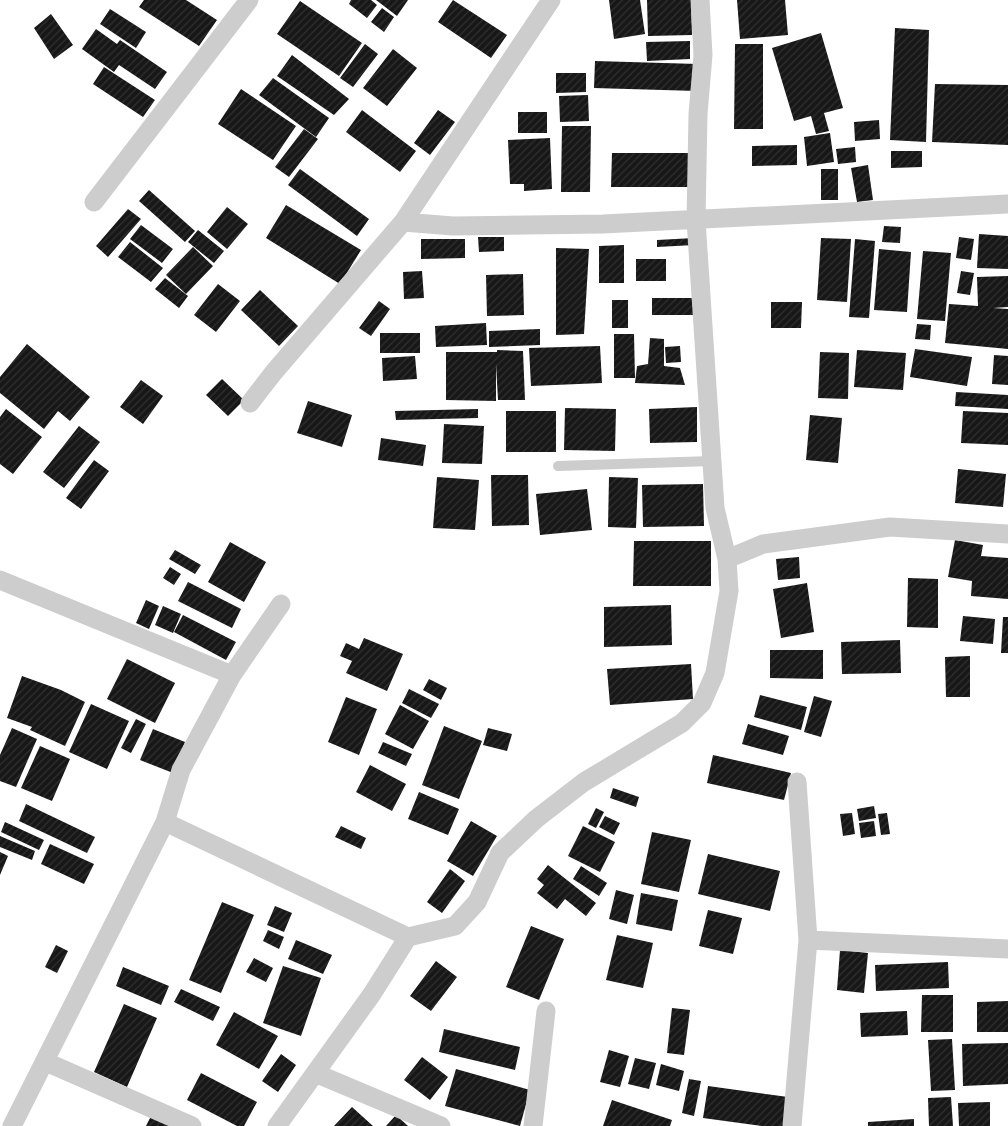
<svg xmlns="http://www.w3.org/2000/svg" width="1008" height="1126" font-family="'Space Grotesk',sans-serif">
  <defs>
    <pattern id="building-hatch" width="6" height="6" patternUnits="userSpaceOnUse" patternTransform="scale(1.25)"><rect width="6" height="6" fill="#171717"/><path d="M-1 1l2-2M0 6l6-6M5 7l2-2" fill="none" stroke="#303030"/></pattern>
  </defs>
  <rect width="100%" height="100%" fill="#fff"/>
  <!-- building -->
  <path fill="url(#building-hatch)" d="M144 0H186L217 20 199 46 139 7Z
    M351 0H371L377 5 367 18 349 4Z
    M376 0H408L397 16Z
    M453 0 507 35 491 58 438 22Z
    M609 0H640L645 34 614 39Z
    M647 0H691L692 35 648 36Z
    M737 0H785L788 35 740 39Z
    M300 1 362 43 339 76 277 34Z
    M382 8 394 17 384 32 371 22Z
    M110 9 146 32 136 48 100 24Z
    M51 14 73 45 54 59 34 28Z
    M895 28 929 30 926 142 890 140Z
    M96 29 117 44 120 40 167 72 155 89 119 65 114 72 82 49Z
    M821 33 843 108 824 113 829 131 816 134 811 116 794 121 772 48Z
    M690 41V59L647 61 646 42Z
    M365 44 378 54 353 87 340 78Z
    M735 44H763V129H734Z
    M393 49 417 68 387 106 363 88Z
    M292 55 349 99 334 115 277 76Z
    M595 61 698 64 697 91 594 88Z
    M104 67 155 100 143 117 93 84Z
    M556 73H586V92L556 93Z
    M273 78 329 118 316 137 259 95Z
    M935 84 1008 85V145L932 142Z
    M241 89 296 126 273 160 218 124Z
    M588 95 589 121 560 122 559 96Z
    M362 110 416 151 400 172 346 132Z
    M438 110 455 122 430 155 414 143Z
    M518 112H547V133H518Z
    M879 120 880 139 855 141 854 122Z
    M562 126H591L590 192H561Z
    M304 129 318 139 289 177 275 167Z
    M830 133 834 162 807 166 804 137Z
    M550 138 552 189 524 191V184H510L508 140Z
    M797 145V165L752 166V146Z
    M855 147 856 162 838 164 836 149Z
    M891 151H922V167L891 168Z
    M612 153H692V187H611Z
    M868 165 873 200 857 202 851 168Z
    M300 169 369 219 357 236 288 185Z
    M821 169H838V200H821Z
    M149 190 195 231 185 242 139 201Z
    M286 205 361 250 340 284 266 238Z
    M227 207 248 224 227 249 207 232Z
    M128 209 141 219 108 257 96 246Z
    M141 225 173 249 162 263 130 239Z
    M884 226 901 227 900 243 882 242Z
    M198 230 224 251 214 263 188 242Z
    M979 234 1008 236V269L977 268Z
    M478 237H504V251L479 252Z
    M959 237 974 239 971 260 956 258Z
    M694 238V245L657 247V240Z
    M821 238 851 239 847 302 817 300Z
    M421 239H465V258L421 259Z
    M855 239 875 241 869 318 849 317Z
    M130 242 163 268 151 282 118 257Z
    M624 245V283H599V246Z
    M193 247 213 266 186 294 166 275Z
    M556 248 589 249 584 334 556 335Z
    M879 249 911 252 907 312 874 310Z
    M923 251 951 253 945 321 917 319Z
    M636 259H666V281H636Z
    M422 271 424 298 404 299 403 272Z
    M961 271 974 273 970 295 957 293Z
    M523 274 524 315 487 316 486 275Z
    M1008 276V307L993 308 1008 309V349L945 343 949 304 978 306 977 277Z
    M165 278 188 296 179 308 155 289Z
    M218 284 240 301 216 332 194 315Z
    M260 290 298 326 279 346 241 310Z
    M652 298H696L697 315H652Z
    M612 300H628V328H612Z
    M379 301 390 309 371 336 359 328Z
    M771 302H802L801 328H771Z
    M486 323 487 345 436 347 435 326Z
    M917 324 931 325 930 340 915 339Z
    M540 329V345L489 347V331Z
    M380 333H420V353H380Z
    M614 334H634L635 378H614Z
    M650 338 664 339V366L680 368 685 385 635 383 637 366 648 364Z
    M27 344 90 397 70 421 58 411 44 429 0 393V377Z
    M600 346 602 383 531 386 529 348Z
    M680 346 681 362 666 363 665 347Z
    M915 349 972 357 967 386 910 377Z
    M497 350 523 351 525 400H498L496 364V401L446 400V352H497Z
    M857 350 906 353 903 390 854 387Z
    M820 352 849 353 848 399 818 398Z
    M994 355 1008 356V385L992 384Z
    M415 356 417 379 383 381 382 358Z
    M222 379 244 400 228 416 206 395Z
    M141 380 163 396 143 424 120 407Z
    M956 392 1008 395V409L955 406Z
    M308 401 352 415 342 447 297 433Z
    M697 407V442L650 443 649 409Z
    M565 408 616 409 615 451 564 450Z
    M6 409 42 437 13 474 0 464V417Z
    M478 409V418L396 420 395 411Z
    M506 411H556V452H506Z
    M963 411 1008 413V445L961 443Z
    M810 415 842 418 838 463 806 460Z
    M444 424 484 426 482 464 442 463Z
    M79 426 100 442 64 488 43 472Z
    M381 438 426 445 423 466 378 460Z
    M94 460 109 471 81 509 66 498Z
    M958 469 1006 474 1003 507 955 503Z
    M491 475H528L529 525 492 526Z
    M437 477 479 480 475 530 433 528Z
    M609 477 638 478 636 528 608 527Z
    M703 484 704 526 643 527 642 485Z
    M587 489 592 530 540 535 536 494Z
    M955 540 983 545 981 556 1008 558V599L971 596 972 581 948 577Z
    M634 541H711V586H633Z
    M230 542 266 562 244 602 208 582Z
    M175 550 201 565 195 574 169 559Z
    M799 557 800 578 778 580 776 559Z
    M170 567 181 574 174 585 163 578Z
    M908 578 938 579V628L907 627Z
    M188 582 241 609 232 628 178 601Z
    M807 583 814 632 781 638 773 589Z
    M146 600 159 606 149 629 136 623Z
    M671 605 672 645 604 647V607Z
    M163 606 181 614 173 633 155 625Z
    M183 615 236 642 226 660 174 632Z
    M963 616 995 619 993 644 960 641Z
    M1003 617H1008V653H1001Z
    M364 638 403 654 387 691 346 673 352 661 340 656 346 643 359 649Z
    M900 640 901 673 842 674 841 642Z
    M770 650H823V679L770 678Z
    M970 656V697H946L945 657Z
    M127 659 175 683 155 723 107 699Z
    M691 664 693 699 610 705 607 669Z
    M22 676 61 690 85 702 65 746 30 730 32 727 7 718Z
    M429 679 447 688 441 700 423 690Z
    M409 689 439 704 431 718 402 703Z
    M760 695 807 707 801 730 754 717Z
    M814 696 832 701 821 737 804 732Z
    M346 697 377 709 359 755 328 742Z
    M91 704 129 721 107 769 69 752Z
    M400 705 429 721 413 749 385 734Z
    M136 719 146 724 131 753 121 748Z
    M748 724 789 736 783 755 742 744Z
    M444 726 482 741 459 799 422 785Z
    M12 728 37 739 16 787 0 781V755Z
    M488 728 512 734 507 751 483 745Z
    M153 729 185 742 173 773 140 760Z
    M383 742 412 754 406 766 378 753Z
    M40 746 70 759 52 801 21 788Z
    M713 755 791 773 784 800 707 783Z
    M370 765 406 784 392 811 356 792Z
    M613 788 639 797 636 807 610 798Z
    M419 792 459 809 448 835 408 819Z
    M26 804 95 837 87 853 19 821Z
    M874 806 876 818 859 821 857 809Z
    M596 808 604 812 596 828 588 824Z
    M852 813 855 834 843 836 840 814Z
    M887 813 890 834 881 835 878 814Z
    M605 816 620 823 614 835 599 827Z
    M471 821 497 836 473 876 447 861Z
    M874 821 876 836 861 838 859 823Z
    M5 822 44 840 39 850 1 832Z
    M341 826 366 838 361 849 335 837Z
    M583 826 615 842 600 872 568 856Z
    M652 832 691 840 679 892 641 884Z
    M0 836 35 851 32 860 0 847Z
    M50 844 94 864 84 884 41 864Z
    M0 852 8 856 0 875Z
    M708 854 780 871 770 911 698 894Z
    M548 865 596 903 586 916 565 899 557 909 537 893 544 885 537 879Z
    M581 866 607 883 599 896 573 879Z
    M450 869 465 881 442 913 427 902Z
    M616 890 634 895 627 924 609 919Z
    M641 893 678 900 672 931 636 924Z
    M222 902 254 915 221 993 189 980Z
    M275 906 292 913 284 932 267 925Z
    M708 910 742 918 733 954 699 946Z
    M531 926 564 939 539 1000 506 987Z
    M268 930 284 937 279 949 263 941Z
    M617 935 653 943 643 988 606 980Z
    M296 940 332 955 323 974 288 959Z
    M56 945 68 951 57 973 45 967Z
    M840 950 868 953 864 993 837 990Z
    M254 958 273 968 266 982 246 972Z
    M436 961 457 977 431 1011 410 996Z
    M948 962 949 988 876 991 875 965Z
    M283 966 321 978 301 1036 263 1023Z
    M123 967 169 986 161 1005 116 986Z
    M181 989 220 1007 213 1021 174 1002Z
    M922 995H953V1032H921Z
    M1008 1001V1032H977V1002Z
    M124 1004 157 1018 127 1087 94 1072Z
    M672 1008 690 1010 684 1055 667 1053Z
    M907 1011 908 1035 861 1037 860 1013Z
    M234 1012 278 1036 259 1069 216 1045Z
    M444 1029 520 1047 515 1070 439 1052Z
    M952 1039 955 1090 931 1091 928 1040Z
    M1008 1043V1084L963 1086 962 1044Z
    M609 1050 629 1056 620 1087 600 1082Z
    M281 1054 296 1065 278 1092 262 1081Z
    M422 1057 448 1077 430 1100 404 1080Z
    M635 1058 656 1063 649 1089 628 1084Z
    M661 1064 684 1071 679 1091 656 1085Z
    M456 1069 530 1090 520 1126 445 1106Z
    M201 1073 257 1102 244 1126H237L187 1100Z
    M689 1079 701 1081 694 1116 682 1113Z
    M708 1086 788 1097 783 1126H762L703 1118Z
    M951 1097 953 1126H929L928 1098Z
    M612 1100 672 1120 670 1126H603Z
    M990 1102V1126H959L958 1103Z
    M352 1107 373 1126H334Z
    M396 1115 408 1126H386Z
    M151 1116 173 1126H146Z
    M914 1119V1126H868V1122Z"/>
  <g fill="none" stroke-linecap="round" stroke-linejoin="round">
    <!-- service -->
    <path stroke="#cdcdcd" stroke-width="10" d="M558 466 712 461"/>
    <!-- minor -->
    <path stroke="#cdcdcd" stroke-width="19" d="M94 202 249 0
      M403 222 453 226 603 224 1008 204
      M250 403 274 372 403 222 551 0
      M727 559 763 544 890 527 1008 534
      M0 580 232 675
      M165 822 408 937
      M808 940 1008 949
      M46 1062 192 1126
      M315 1073 441 1126
      M12 1126 165 822 181 770 232 675 281 604
      M277 1126 372 994 408 937 455 926 477 902 500 853 536 819 584 782 682 723 702 703 715 673 729 591 727 559 715 508 696 220 698 114 703 55 700 0
      M533 1126 546 1011
      M792 1126 808 940 797 782"/>
  </g>
</svg>
